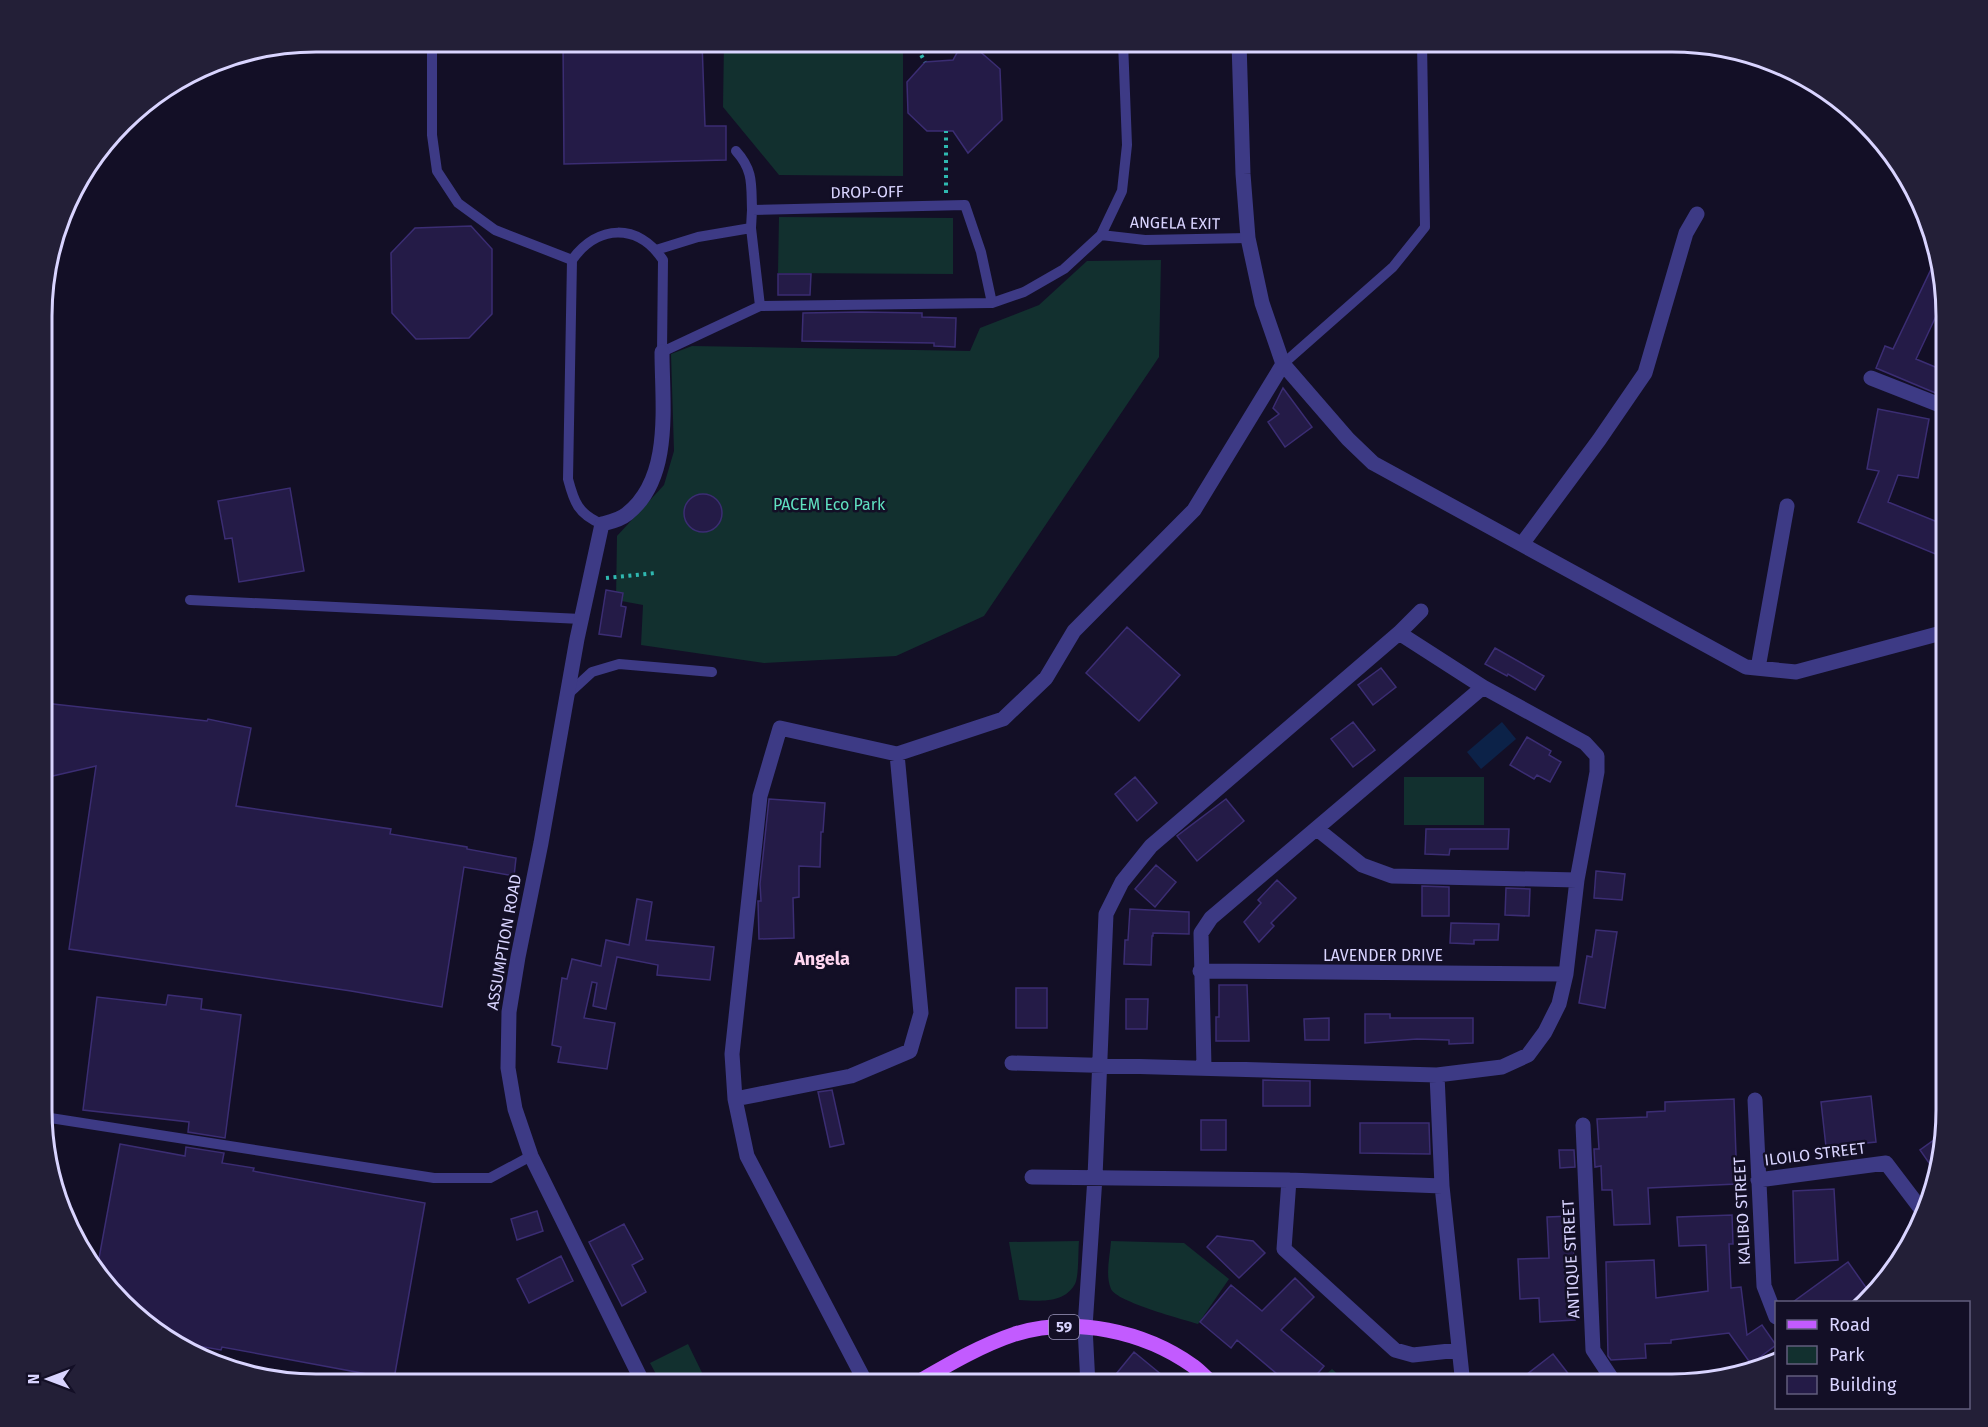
<svg xmlns="http://www.w3.org/2000/svg" width="1988" height="1427" font-family="'Fira Sans',sans-serif">
  <rect width="100%" height="100%" fill="#130f26"/>
  <!-- green -->
  <path fill="#12302f" d="M724 42H898L903 51V176L779 175 723 107Z
    M779 217 953 218V274L778 273Z
    M1161 260 1159 357 984 616 896 656 764 663 641 645 643 605 616 600 617 536 664 485 674 451 671 354 692 346 970 351 980 328 1039 305 1087 261Z
    M1404 777H1484V825H1404Z
    M1079 1241C1078 1251 1079 1276 1075 1284 1064 1304 1038 1301 1019 1300L1009 1242Z
    M1111 1241 1184 1243 1229 1279 1198 1324C1182 1319 1117 1302 1111 1289 1105 1275 1110 1256 1111 1241Z
    M688 1344 708 1385H662L650 1363Z
    M1332 1369 1350 1385H1314Z"/>
  <!-- water -->
  <path fill="#0c2248" d="M1502 722 1516 739 1481 769 1467 752Z"/>
  <!-- building -->
  <path fill="#241b47" stroke="#3b2d73" stroke-width="1.5" d="M563 42H702L705 126H726V160L564 164Z
    M963 42H969L1000 69 1002 120 968 153 953 131H927L908 113 907 82 925 62 953 60Z
    M471 226 492 249V314L469 338 416 339 392 313 391 253 415 228Z
    M1935 261 1945 297 1916 359 1945 371V397L1876 368 1885 346 1893 349Z
    M778 274H811L810 295H778Z
    M861 312 922 313V317L956 318 955 347 934 346V343L802 341 803 313Z
    M1283 388 1312 427 1285 447 1268 422 1279 414 1273 408Z
    M1878 409 1929 419 1918 478 1898 475 1888 502 1945 525V558L1858 522 1879 471 1867 469Z
    M290 488 304 571 239 582 232 538 225 539 218 501Z
    M684 513a19 19 0 1 1 38 0a19 19 0 1 1-38 0Z
    M606 590 623 593 621 606 626 607 621 637 599 634Z
    M1127 627 1180 675 1139 721 1086 673Z
    M1495 648 1544 676 1535 690 1508 674 1507 676 1485 664Z
    M1381 668 1396 687 1373 705 1358 685Z
    M44 703 207 721 208 719 251 728 236 806 391 829 390 834 467 847V849L516 858 514 876 464 867 442 1007 351 991 69 949 96 766 44 778Z
    M1353 722 1375 750 1353 767 1331 739Z
    M1527 737 1551 751 1549 755 1561 762 1550 782 1537 775 1534 779 1510 765Z
    M1135 777 1157 803 1137 821 1115 794Z
    M769 799 825 803 823 832H821L820 867 799 866V897L793 898 794 938 759 939 758 901H761L760 884Z
    M1226 799 1244 821 1197 861 1177 836Z
    M1426 829H1509L1508 849H1450L1449 855 1425 854Z
    M1156 865 1176 882 1155 907 1135 889Z
    M1596 871 1625 874 1622 900 1594 898Z
    M1277 880 1296 898 1271 923 1274 926 1259 942 1244 922 1261 903 1258 900Z
    M1422 886 1449 887V916H1422Z
    M1506 888 1530 889 1529 916 1505 915Z
    M637 899 652 902 646 940 714 947 710 980 657 975 658 965 617 957 606 1009 593 1006 597 983 592 982 584 1018 615 1023 607 1069 558 1062 561 1047 552 1045 562 978 567 979 572 959 601 966 606 940 629 945Z
    M1130 909 1189 912V934L1153 933V936H1152L1151 965 1124 964 1125 940H1128Z
    M1451 923 1499 924 1498 940H1474V944L1450 943Z
    M1596 930 1617 932 1605 1008 1579 1003 1587 956 1592 957Z
    M1219 985H1247L1249 1041H1216V1017H1219Z
    M1016 988H1047V1028H1016Z
    M168 995 202 999 201 1009 241 1015 225 1138 188 1132 189 1122 83 1110 97 997 166 1005Z
    M1126 999H1148L1147 1029H1126Z
    M1365 1014H1390V1018H1473V1043L1449 1044V1040L1417 1039 1365 1043Z
    M1329 1018V1040H1305L1304 1019Z
    M1263 1080 1310 1081V1106H1263Z
    M832 1090 844 1144 830 1147 818 1092Z
    M1871 1096 1876 1142 1826 1147 1821 1102Z
    M1734 1099 1737 1184 1648 1188 1650 1224 1614 1225 1612 1190H1602L1601 1166 1595 1167 1594 1149H1599L1597 1119 1647 1117V1112L1665 1111V1102Z
    M1201 1120H1226V1150H1201Z
    M1360 1123H1429L1430 1154 1360 1153Z
    M1945 1132 1936 1173 1920 1150Z
    M120 1144 185 1156 186 1147 224 1153 222 1163 254 1168 253 1171 425 1203 394 1379 222 1347 221 1350 175 1342 149 1328 97 1269Z
    M1559 1150H1574L1575 1167 1560 1168Z
    M1834 1189 1838 1260 1795 1263 1793 1191Z
    M537 1211 543 1231 517 1240 511 1219Z
    M1732 1215 1733 1244H1729L1731 1288 1741 1287 1747 1335 1762 1325 1776 1345 1751 1364 1729 1333 1671 1340V1343L1645 1344 1646 1358 1611 1360 1608 1356 1606 1262 1654 1260 1656 1298 1708 1291 1706 1245 1679 1246 1677 1217Z
    M1571 1216 1577 1296H1574L1575 1320 1540 1322 1539 1298 1520 1299 1518 1259 1549 1258 1547 1217Z
    M624 1224 643 1259 632 1265 646 1292 622 1306 589 1242Z
    M1217 1236 1253 1241 1265 1253 1239 1278 1207 1247Z
    M561 1256 573 1281 529 1303 517 1279Z
    M1848 1262 1870 1293 1859 1302H1793Z
    M1295 1278 1314 1297 1281 1330 1324 1366 1308 1385H1290L1237 1340 1231 1348 1200 1322 1231 1285 1262 1311Z
    M1134 1352 1174 1385H1107Z
    M1553 1354 1577 1385H1513Z"/>
  <g fill="none" stroke-linecap="round" stroke-linejoin="round">
    <!-- path -->
    <path stroke="#2fb8b0" stroke-width="4" stroke-dasharray="3 4.5" stroke-linecap="butt" d="M914 42 925 62
      M946 193V131
      M606 578 655 573"/>
    <!-- lane -->
    <path stroke="#3d3a85" stroke-width="10" d="M432 42V135L437 171 458 203 495 230 572 260
      M736 151C754 171 751 185 752 210
      M751 228 760 306
      M1101 235 1145 240 1248 238
      M656 250 698 237 751 228 752 210 965 205 981 252 992 303
      M572 260C598 224 638 223 663 260L662 352 760 306 992 303 1024 292 1064 269 1101 235 1122 191 1127 145 1123 42
      M572 260 568 479C574 502 578 514 602 524
      M1283 364 1393 267 1425 227 1422 42
      M190 600 581 619
      M567 695 592 672 619 664 712 672
      M44 1117 434 1178H490L531 1156"/>
    <!-- street -->
    <path stroke="#3d3a85" stroke-width="15" d="M1239 42 1243 174 1248 238 1262 303 1283 364 1348 439 1373 463 1746 667 1796 672 1945 632
      M1871 378 1945 407
      M1522 544 1599 440 1645 373 1686 233 1697 214
      M1758 668 1787 506
      M1317 829 1362 865 1392 876 1577 880
      M1200 971 1566 974
      M44 1038V1042
      M1012 1063 1437 1075 1502 1067 1528 1055 1545 1032 1559 1004 1566 974 1577 880 1597 772V756L1585 743 1483 687 1399 633
      M1204 1067 1201 933 1211 918 1483 687
      M1437 1075 1442 1186 1463 1385
      M735 1099 851 1076 910 1051 921 1013 897 754
      M1755 1100 1764 1286 1776 1317
      M1583 1125 1593 1350 1616 1385
      M1032 1177 1289 1180 1442 1186
      M1289 1180 1284 1249 1395 1350 1413 1355 1459 1350
      M1758 1180 1886 1163 1924 1213
      M644 1385 531 1156 515 1109 508 1068 509 1012 518 957 541 843 577 639 602 524C610 522 620 520 627 514 673 478 662 404 662 352
      M867 1385 747 1156 735 1099 732 1054 760 796 780 728 897 754 1003 719 1046 678 1074 631 1194 510 1283 364
      M1088 1385 1085 1327 1095 1177 1106 914 1122 882 1151 846 1399 633 1421 611"/>
    <!-- primary -->
    <path stroke="#c25bff" stroke-width="15" d="M913 1385C946 1366 979 1346 1015 1334 1074 1316 1144 1331 1193 1366 1201 1372 1207 1379 1214 1385"/>
  </g>
  <g text-anchor="middle" dominant-baseline="central" stroke-width="5" stroke-linejoin="round" paint-order="stroke">
    <!-- shield labels -->
    <rect fill="#130f26" stroke="#9e99be" stroke-width="1.5" x="1049" y="1315" width="30" height="24" rx="4.5"/>
    <g font-size="15" font-weight="bold" fill="#d9d4ff">
      <text x="1064" y="1327">59</text>
    </g>
    <!-- street labels -->
    <g font-size="16" fill="#d9d4ff" stroke="#130f26">
      <text transform="translate(867 192) rotate(-1)">DROP-OFF</text>
      <text transform="translate(1175 223) rotate(1)">ANGELA EXIT</text>
      <text transform="translate(504 942) rotate(-80)">ASSUMPTION ROAD</text>
      <text x="1383" y="955">LAVENDER DRIVE</text>
      <text transform="translate(1815 1154) rotate(-7)">ILOILO STREET</text>
      <text transform="translate(1742 1211) rotate(-93)">KALIBO STREET</text>
      <text transform="translate(1571 1259) rotate(-93)">ANTIQUE STREET</text>
    </g>
    <!-- park labels -->
    <g font-size="16" fill="#5fe0c0" stroke="#130f26">
      <text x="829" y="504">PACEM Eco Park</text>
    </g>
    <!-- neighbourhood labels -->
    <g font-size="18" font-weight="bold" fill="#ffd6f0" stroke="#130f26">
      <text x="822" y="959">Angela</text>
    </g>
  </g>
  <!-- crop -->
  <path d="M0 0H1988V1427H0ZM316 52H1672A264 264 0 0 1 1936 316V1110A264 264 0 0 1 1672 1374H316A264 264 0 0 1 52 1110V316A264 264 0 0 1 316 52Z" fill="#231f37" fill-rule="evenodd"/>
  <path fill="none" stroke="#d9d4ff" stroke-width="3" d="M316 52H1672A264 264 0 0 1 1936 316V1110A264 264 0 0 1 1672 1374H316A264 264 0 0 1 52 1110V316A264 264 0 0 1 316 52Z"/>
  <!-- legend -->
  <rect x="1775" y="1301" width="195" height="108" fill="#130f26" stroke="#625e7d" stroke-width="1.5"/>
  <rect x="1787" y="1320" width="30" height="9" fill="#c25bff" stroke="#625e7d" stroke-width="1.5"/>
  <text x="1829" y="1331" font-size="18" fill="#d9d4ff">Road</text>
  <rect x="1787" y="1346" width="30" height="18" fill="#12302f" stroke="#625e7d" stroke-width="1.5"/>
  <text x="1829" y="1361" font-size="18" fill="#d9d4ff">Park</text>
  <rect x="1787" y="1376" width="30" height="18" fill="#241b47" stroke="#625e7d" stroke-width="1.5"/>
  <text x="1829" y="1391" font-size="18" fill="#d9d4ff">Building</text>
  <!-- north arrow -->
  <g transform="translate(48 1379) rotate(270)" stroke="#130f26" stroke-width="4.5" paint-order="stroke">
  <path d="M0-4.5L10 22L0 15L-10 22Z" fill="#d9d4ff"/>
  <text y="-9" font-size="16" font-weight="bold" text-anchor="middle" fill="#d9d4ff">N</text>
  </g>
</svg>
